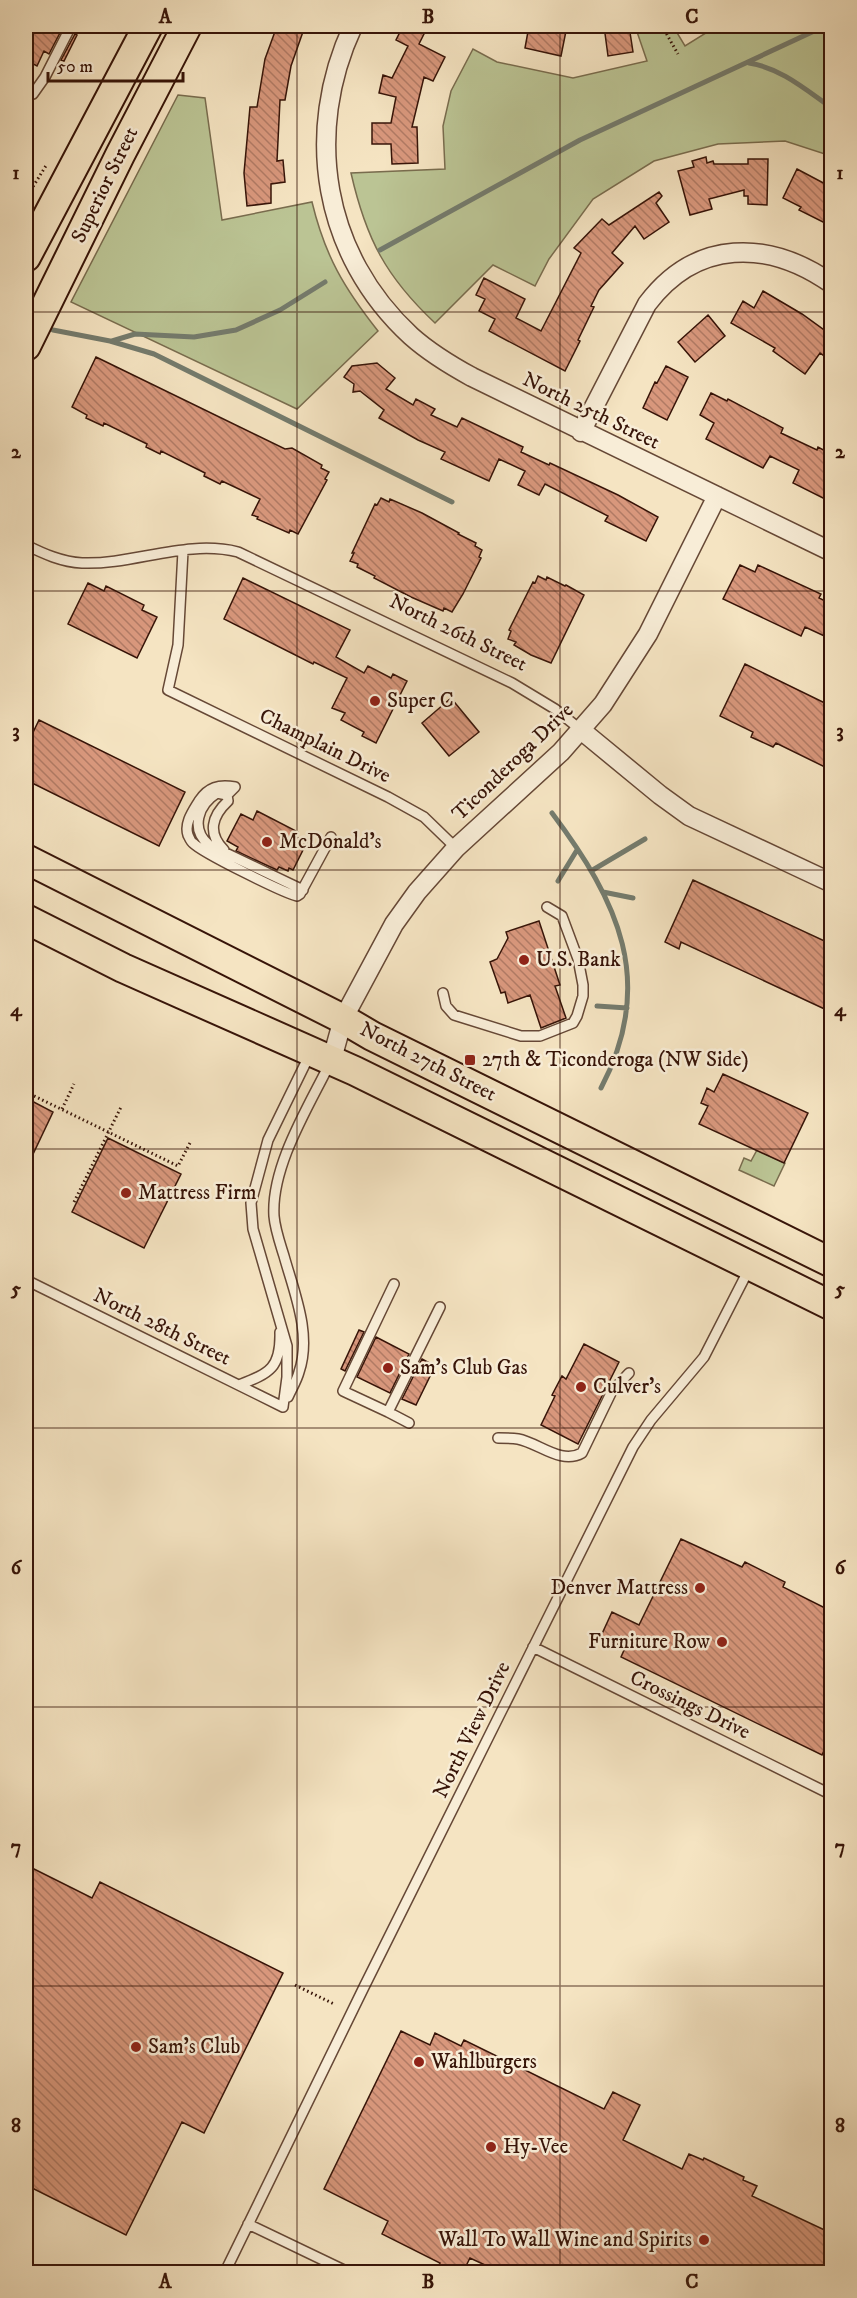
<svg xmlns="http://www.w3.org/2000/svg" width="857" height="2298" font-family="'IM FELL DW Pica',serif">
  <defs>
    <pattern id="building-back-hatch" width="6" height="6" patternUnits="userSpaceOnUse" patternTransform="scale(1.5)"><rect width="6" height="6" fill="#d8977c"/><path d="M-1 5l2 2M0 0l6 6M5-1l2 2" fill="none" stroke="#b07a64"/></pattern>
  </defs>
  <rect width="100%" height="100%" fill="#f5e4c2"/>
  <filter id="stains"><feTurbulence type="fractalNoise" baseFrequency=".00333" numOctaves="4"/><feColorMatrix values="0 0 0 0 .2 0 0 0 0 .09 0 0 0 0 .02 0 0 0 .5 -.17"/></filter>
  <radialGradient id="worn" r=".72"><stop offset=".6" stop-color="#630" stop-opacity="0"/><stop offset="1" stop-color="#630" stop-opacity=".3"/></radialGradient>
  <!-- park -->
  <path fill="#bbc494" stroke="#796c4e" stroke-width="1.5" d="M635 26H673L685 46 717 26H831V156L785 141 718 144 654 161 593 199 549 259 535 286 493 265 435 323C386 277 366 239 351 173L445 169 443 126 451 91 473 49 497 62 573 78 647 61Z
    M178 95 205 98 222 220 312 202C325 256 344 288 378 331L297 409 71 302Z
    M757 1150 785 1163 774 1186 739 1170 744 1158 751 1161Z"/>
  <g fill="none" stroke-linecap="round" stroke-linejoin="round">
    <!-- stream -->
    <path stroke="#747b6d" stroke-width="5" d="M749 63C781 68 806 90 832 108
      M380 250 580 140 825 26
      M53 330 110 341 154 354 452 502
      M112 341 135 334 194 337 236 330 280 310 325 282
      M552 813C618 901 657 982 601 1088
      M591 871 645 839
      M558 881 577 850
      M603 892 633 898
      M597 1006 627 1008"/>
  </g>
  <!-- building -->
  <path fill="url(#building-back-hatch)" stroke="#371408" stroke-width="1.5" d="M26 26H59L63 27 49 54 44 51 37 66 26 60Z
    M277 26H305L291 66 285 100H280L277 161 283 160 285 182 271 184V203L247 206 244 173 250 107H257L265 59Z
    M403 26H428L419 44 445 57 433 81 424 77 412 127H417L418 163 392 164 391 144H372V123H391L396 97 379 93 383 75 392 78 408 46 396 40Z
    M529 26H567L561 56 525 48Z
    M604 26H629L633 52 608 56Z
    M75 34 77 35 64 61 61 60Z
    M706 157 707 163 713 161 714 164H748V159H768L767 205 748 204V196H744V190L709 199 712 209 690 215 678 171 694 167 692 161Z
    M797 169 831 187V226L799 210 801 207 783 198Z
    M659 192 662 196 656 203 669 222 644 239 635 226 612 253 623 263 599 290 591 306 594 307 578 340 580 341 565 371 489 331 495 319 479 311 485 299 476 295 484 278 525 299 516 318 541 331 581 253 574 248 602 219 609 225Z
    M763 291 802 314 831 335V361L820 353 805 374 773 351 775 348 731 323 743 301 754 308Z
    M708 315 725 336 695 362 678 342Z
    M96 357 285 449 292 448 322 465 321 468 329 472 325 479 327 480 298 534 290 530 289 533 257 519 258 517 252 515 260 499 222 481 220 484 204 476 205 473 161 451 160 454 146 447 147 444 104 423 103 426 86 418 87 415 72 407Z
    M377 363 395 378 386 389 413 405 416 399 435 409 431 415 457 427 462 418 523 447 521 452 549 465 550 463 618 495 658 517 646 541 605 521 608 516 545 484 539 495 518 485 525 471 499 459 489 481 441 459 445 452 418 440 379 418 384 410 360 391 353 392 354 384 344 377 352 366Z
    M666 366 688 377 667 420 643 408 655 382 657 383Z
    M711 393 727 401 728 399 783 428 781 433 817 450 818 447 831 454V502L793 483 799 470 770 456 763 468 706 439 714 423 700 415Z
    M381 498 389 502 390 499 422 513 459 533 458 534 476 543 475 546 482 550 479 557 481 558 463 594 452 612 444 608 443 611 411 597 374 578 375 576 357 567 358 564 350 561 354 553H352L375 504 377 505Z
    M740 565 755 572 758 565 821 594 819 598 831 604V639L805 627 801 636 723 599Z
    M538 576 546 580 547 577 565 586 566 585 584 595 551 663 531 655 514 645 516 642 508 639 511 631 509 630 533 582 535 583Z
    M243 578 350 630 336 657 364 673 368 666 391 678 393 674 407 681 376 743 362 736 364 732 341 720 345 713 332 708 347 678 314 662 313 664 224 619Z
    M88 583 104 591 106 586 144 605 142 610 157 617 137 658 68 624Z
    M745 664 831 706V770L776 743 773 747 751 737 753 732 720 716Z
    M451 698 479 732 449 756 422 723Z
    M39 720 185 792 159 846 26 780V747Z
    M257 811 298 832 296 837 307 842 293 870 289 868 288 871 279 867 277 870 236 851 238 847 227 841 241 814 253 820Z
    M693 880 831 944V1012L681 942 679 949 665 942Z
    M539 921 560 985 555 986 566 1018 541 1028 530 995 508 1003 505 992 501 993 490 962 497 959 508 938 506 932Z
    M723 1074 808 1113 784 1163 699 1124 708 1106 701 1103 707 1088 714 1092Z
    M26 1098 53 1112 26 1169Z
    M108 1138 181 1174 144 1248 72 1212Z
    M359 1330 364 1332 345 1371 341 1369Z
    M376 1337 409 1354 390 1393 357 1377Z
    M584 1344 619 1362 578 1444 541 1425 555 1396 552 1395 562 1376 566 1379Z
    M422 1359 435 1366 416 1405 402 1399Z
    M681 1539 742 1567 745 1562 785 1582 783 1587 831 1611V1735L822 1755 621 1657 625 1648 601 1636 612 1612 639 1625Z
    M26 1865 92 1898 100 1882 283 1973 204 2133 182 2122 126 2235 26 2185Z
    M401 2031 430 2045 435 2033 461 2046 464 2040 604 2109 613 2092 640 2105 623 2140 682 2169 689 2154 703 2160 704 2158 744 2177 743 2180 757 2186 752 2196 831 2233V2272H500L470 2258 463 2272H435L440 2263 382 2234 388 2221 324 2189Z"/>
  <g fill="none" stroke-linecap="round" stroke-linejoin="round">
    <defs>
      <path id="service" d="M33 94 45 77 71 26
        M26 545C44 554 62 562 82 563 134 565 186 539 238 552L512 683 555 709 581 730
        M183 551 178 645 168 690 388 797 424 817 456 848
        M235 787C219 784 208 787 199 801 193 811 184 823 188 835 189 837 191 842 193 843 203 853 282 892 297 896L300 894 331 837
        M235 787 227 795 217 793C198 805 190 829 209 845L303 890
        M224 850C207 833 212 816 228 801L227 795
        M443 993 446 1006 454 1015 521 1036H540L573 1023 577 1016 583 996V985L578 959 562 916 547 907
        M26 1280 283 1407
        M239 1385C270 1373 281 1368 280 1332
        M288 1397C292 1388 297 1380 299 1372 312 1334 294 1292 284 1256 280 1243 275 1229 274 1216 271 1166 309 1106 330 1063
        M283 1407 287 1377V1346L253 1229 251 1203 268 1140 310 1054
        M388 1412 343 1391 394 1284
        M409 1423 388 1412 440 1307
        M498 1438C505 1438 512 1438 518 1439 539 1443 561 1465 582 1453L612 1391 629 1373
        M533 1647 832 1795
        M248 2224 348 2272
        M225 2272 364 1987 633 1447 651 1420 704 1357 749 1269"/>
      <path id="minor" d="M353 26C303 133 323 255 411 336 430 353 450 365 472 377L832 552
        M581 432 647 304C696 239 768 239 832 284
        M581 730 660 795 689 816 832 883
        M332 1059 343 1019 394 924 417 892 456 848 561 752 603 704 648 634 717 496"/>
      <path id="primary" d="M26 257 148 26
        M26 346 120 155 187 26
        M26 859 343 1019 372 1036 832 1263
        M26 919 123 968 355 1071 832 1306"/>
    </defs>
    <!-- service casing -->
    <use href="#service" stroke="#664836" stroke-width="12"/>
    <!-- minor casing -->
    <use href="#minor" stroke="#664836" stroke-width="21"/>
    <!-- primary casing -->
    <use href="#primary" stroke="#371408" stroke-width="32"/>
    <!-- path -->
    <path stroke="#371408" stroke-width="3" stroke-dasharray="1.5 3" stroke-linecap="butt" d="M662 26 678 54
      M26 198 47 164
      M26 1092 178 1166 191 1141
      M62 1109 74 1084
      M74 1202 121 1107
      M295 1985 334 2004"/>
    <!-- service -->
    <use href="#service" stroke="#f8edd7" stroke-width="9"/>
    <!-- minor -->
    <use href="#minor" stroke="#f8edd7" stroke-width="18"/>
    <!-- primary -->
    <use href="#primary" stroke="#f5e4c2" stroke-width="28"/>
  </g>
  <!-- grid -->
  <path fill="none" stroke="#371408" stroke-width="1.5" stroke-opacity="0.55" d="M297 26V2272M560 26V2272M26 312H832M26 591H832M26 870H832M26 1149H832M26 1428H832M26 1707H832M26 1986H832"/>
  <!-- markers -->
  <g fill="#8f2418" stroke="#f8edd7" stroke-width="2">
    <circle cx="375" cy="701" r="6"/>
    <circle cx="267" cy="842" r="6"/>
    <circle cx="524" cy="960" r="6"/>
    <rect x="464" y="1054" width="12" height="12" rx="3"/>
    <circle cx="126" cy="1193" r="6"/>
    <circle cx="388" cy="1368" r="6"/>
    <circle cx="581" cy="1387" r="6"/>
    <circle cx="700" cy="1588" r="6"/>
    <circle cx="722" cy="1642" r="6"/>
    <circle cx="136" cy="2047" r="6"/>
    <circle cx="419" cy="2062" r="6"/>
    <circle cx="491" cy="2147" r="6"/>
    <circle cx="704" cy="2240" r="6"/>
  </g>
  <g text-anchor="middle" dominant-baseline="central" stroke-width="5" stroke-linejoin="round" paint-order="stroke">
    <!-- street labels -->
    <g font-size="21" fill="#371408" stroke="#f8edd7">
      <text transform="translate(105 185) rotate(-64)">Superior Street</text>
      <text transform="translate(591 411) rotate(26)">North 25th Street</text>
      <text transform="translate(458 633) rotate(26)">North 26th Street</text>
      <text transform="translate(325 746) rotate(26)">Champlain Drive</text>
      <text transform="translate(513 762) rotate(-44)">Ticonderoga Drive</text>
      <text transform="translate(428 1062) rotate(27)">North 27th Street</text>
      <text transform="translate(162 1327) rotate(26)">North 28th Street</text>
      <text transform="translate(690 1705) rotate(26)">Crossings Drive</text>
      <text transform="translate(472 1730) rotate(-64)">North View Drive</text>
    </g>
    <!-- poi labels -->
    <g font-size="21" fill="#371408" stroke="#f8edd7" text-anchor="start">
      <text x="387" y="701">Super C</text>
      <text x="279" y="842">McDonald's</text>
      <text x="536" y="960">U.S. Bank</text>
      <text x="482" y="1060">27th &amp; Ticonderoga (NW Side)</text>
      <text x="138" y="1193">Mattress Firm</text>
      <text x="400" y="1368">Sam's Club Gas</text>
      <text x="593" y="1387">Culver's</text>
      <text x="688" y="1588" text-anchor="end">Denver Mattress</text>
      <text x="710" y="1642" text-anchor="end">Furniture Row</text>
      <text x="148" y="2047">Sam's Club</text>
      <text x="431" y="2062">Wahlburgers</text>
      <text x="503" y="2147">Hy-Vee</text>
      <text x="692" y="2240" text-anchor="end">Wall To Wall Wine and Spirits</text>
    </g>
  </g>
  <!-- margin -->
  <rect width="857" height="2298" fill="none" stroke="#f5e4c2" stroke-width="66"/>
  <!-- scale -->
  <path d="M48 72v9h135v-9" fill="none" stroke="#371408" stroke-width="3"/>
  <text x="57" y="72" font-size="18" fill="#371408" stroke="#f8edd7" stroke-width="4.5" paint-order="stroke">50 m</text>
  <rect x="33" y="33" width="791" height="2232" fill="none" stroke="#371408" stroke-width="2"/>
  <g font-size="20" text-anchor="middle" font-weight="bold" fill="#371408">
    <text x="165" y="23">A</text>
    <text x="428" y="23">B</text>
    <text x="692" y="23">C</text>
    <text x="16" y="179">1</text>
    <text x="840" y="179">1</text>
    <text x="16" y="458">2</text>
    <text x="840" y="458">2</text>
    <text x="16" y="737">3</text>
    <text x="840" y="737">3</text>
    <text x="16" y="1016">4</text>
    <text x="840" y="1016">4</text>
    <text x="16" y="1295">5</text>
    <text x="840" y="1295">5</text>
    <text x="16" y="1574">6</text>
    <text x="840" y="1574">6</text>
    <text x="16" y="1853">7</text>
    <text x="840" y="1853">7</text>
    <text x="16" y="2132">8</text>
    <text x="840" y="2132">8</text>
    <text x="165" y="2288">A</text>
    <text x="428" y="2288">B</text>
    <text x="692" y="2288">C</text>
  </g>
  <rect width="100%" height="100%" filter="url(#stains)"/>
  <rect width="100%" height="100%" fill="url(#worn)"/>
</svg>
